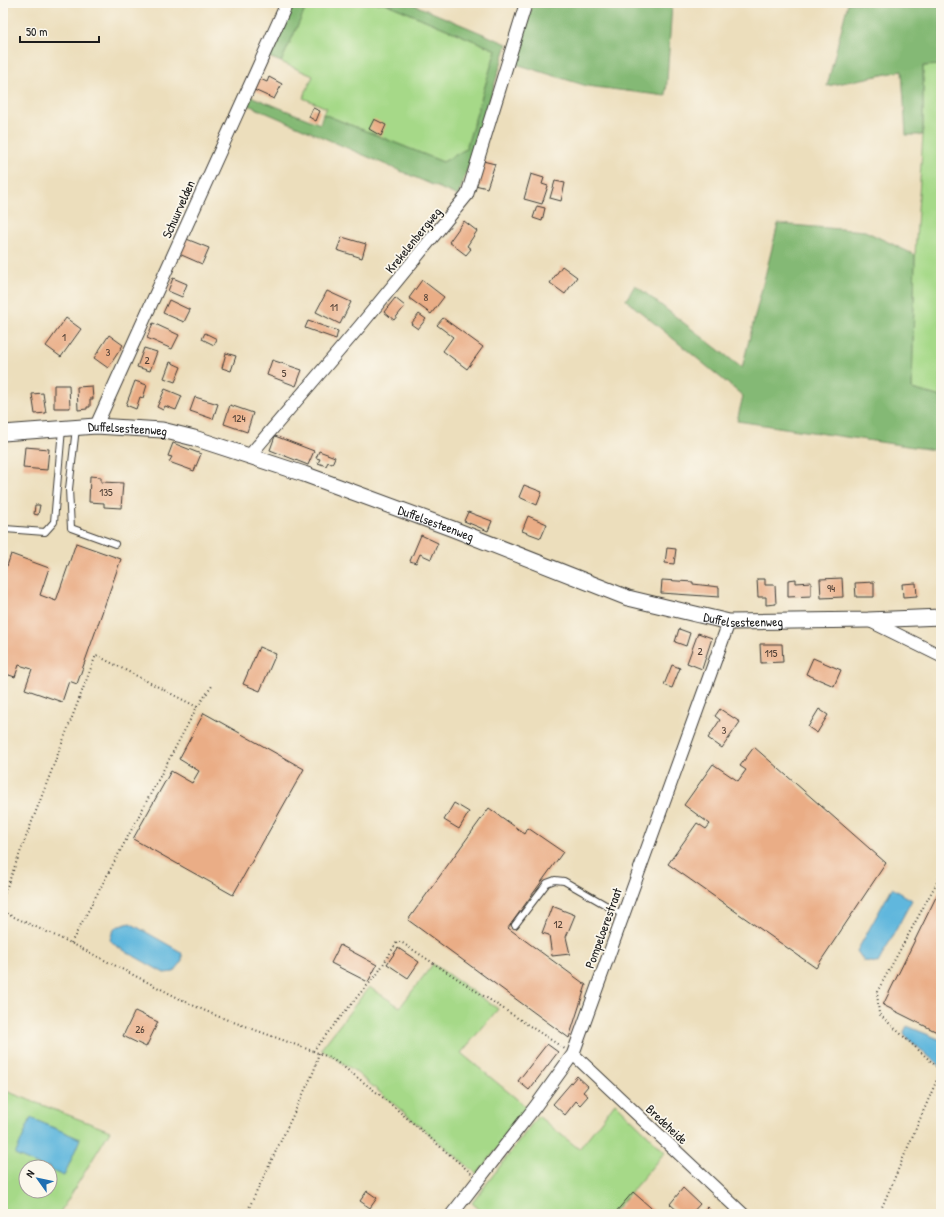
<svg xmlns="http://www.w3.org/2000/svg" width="944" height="1217" font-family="'Patrick Hand',sans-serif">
  <rect width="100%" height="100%" fill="#fbf7ec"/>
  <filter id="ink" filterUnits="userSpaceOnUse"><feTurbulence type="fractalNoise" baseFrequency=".025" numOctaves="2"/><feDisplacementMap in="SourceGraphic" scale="8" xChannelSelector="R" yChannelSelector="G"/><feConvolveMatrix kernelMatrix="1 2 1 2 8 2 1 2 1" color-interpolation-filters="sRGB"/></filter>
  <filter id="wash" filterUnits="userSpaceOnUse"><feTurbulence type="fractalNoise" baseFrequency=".012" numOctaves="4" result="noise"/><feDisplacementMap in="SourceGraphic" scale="16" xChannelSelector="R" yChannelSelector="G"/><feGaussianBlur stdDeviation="0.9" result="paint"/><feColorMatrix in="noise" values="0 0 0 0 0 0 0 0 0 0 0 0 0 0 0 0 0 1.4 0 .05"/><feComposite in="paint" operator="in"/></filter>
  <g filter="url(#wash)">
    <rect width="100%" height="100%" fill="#ecdebc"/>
    <!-- green -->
    <path fill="#a6d988" stroke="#617a52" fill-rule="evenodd" d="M308 3H385L496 50 466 149 443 162 323 114 327 108 303 98 313 76 281 62Z
      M941 65V397L912 389 915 255 923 135V66Z
      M433 964 498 1009 461 1053 529 1109 477 1174 352 1069 321 1049 369 987 400 1007Z
      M3 1090 110 1131 59 1214H3ZM26 1167H50V1191H26Z
      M615 1103 665 1152 612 1214H485L472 1203 538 1116 579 1149Z"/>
    <!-- forest -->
    <path fill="#84b974" stroke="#506a48" d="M291 3H308L281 62 266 56Z
      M385 3H410L507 44 475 148 458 196 246 104 250 96 320 124 323 114 443 162 466 149 496 50Z
      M533 3H672L666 96 587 86 516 64Z
      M848 3H941V65L923 66V135H906L902 71 827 86Z
      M778 224 865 231 915 255 912 389 941 397V451L737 421 743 396 626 300 635 285 742 368Z"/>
    <!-- water -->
    <path fill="#60b7dd" stroke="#3e6a7c" d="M892 888 912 900 878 963 864 961 857 951Z
      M130 923 181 952C185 961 179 965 174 972L164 973 116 946 110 940 112 933 116 927Z
      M907 1026 941 1040V1067L905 1036 904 1032Z
      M31 1118 80 1139 64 1176 50 1170V1167H43L15 1155Z"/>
    <g id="blocks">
      <!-- building -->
      <path fill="#eaad86" d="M269 77 282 84 274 99 252 89 258 78 267 82Z
        M313 108 320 111 316 121 309 117Z
        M374 119 386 125 381 136 369 129Z
        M483 161 495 164 487 188 475 185Z
        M531 174 544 178 542 184 548 186 542 204 524 199Z
        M555 181 565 183 561 201 550 198Z
        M537 206 545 208 542 221 533 218Z
        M464 221 477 231 467 246 471 249 466 255 449 242Z
        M342 237 366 244 362 258 337 250Z
        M184 238 209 248 202 264 177 253Z
        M562 266 577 277 565 294 550 283Z
        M173 278 187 284 182 297 168 291Z
        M422 280 444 297 431 314 409 298Z
        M327 291 351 302 340 324 316 312Z
        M395 298 405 306 394 320 384 312Z
        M169 300 190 310 184 322 163 313Z
        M419 314 426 319 418 329 411 324Z
        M66 318 81 329 61 357 46 346Z
        M443 318 483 347 467 369 443 351 453 337 437 325Z
        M308 321 338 331 336 339 305 328Z
        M153 323 179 335 172 349 147 338Z
        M205 333 217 339 214 345 202 339Z
        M109 335 123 345 108 368 94 358Z
        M144 348 157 352 150 371 137 367Z
        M226 353 236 356 231 371 222 368Z
        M272 360 302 370 296 386 267 375Z
        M170 362 181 367 175 382 164 378Z
        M135 381 147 385 143 398 140 397 136 409 126 405Z
        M54 385H69L70 408H54Z
        M92 386 93 399H90V407H87V409L78 410 77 387Z
        M165 389 182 396 176 410 165 406 163 410 157 407Z
        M43 393 46 413 35 414 32 394Z
        M195 397 218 404 213 419 190 411Z
        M230 405 253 413 247 432 224 424Z
        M275 436 314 451 308 465 270 450Z
        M173 443 201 454 194 471 169 462 172 457 168 456Z
        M25 447 49 449 47 470 23 468Z
        M319 451 335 457 332 464 328 462 326 466 318 463 320 459 316 458Z
        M90 476 101 477V482L123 483 121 508 104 507V503L89 502Z
        M524 485 542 492 537 505 519 497Z
        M35 505H40L38 515 34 514Z
        M468 512 492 521 488 531 464 521Z
        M528 516 547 524 541 538 522 531Z
        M421 535 438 543 431 559 420 554 416 563 410 561Z
        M76 543 121 559 77 684 69 681 62 702 25 689 32 669 19 665 15 677 3 673V565L7 566 11 554 49 568 40 595 56 601Z
        M667 548 676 549 674 564 665 563Z
        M842 578 843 597 821 598 820 579Z
        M757 579H765V585H775L776 604 766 605V597H758Z
        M796 579V583L811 582V596L788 597V580Z
        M662 580 693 582V584L719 587V597L661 593Z
        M874 582V597H856L855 583Z
        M916 583 917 596 903 597 902 584Z
        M679 629 690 633 686 646 675 642Z
        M698 633 712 638 702 669 687 663Z
        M760 644H782L783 662 761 663Z
        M259 647 276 654 260 691 243 684Z
        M813 658 841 670 834 686 806 674Z
        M672 665 680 668 672 688 664 685Z
        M720 709 740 722 722 748 708 738 720 720 715 716Z
        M819 709 828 715 817 733 808 727Z
        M204 713 304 769 233 895 133 839 171 771 192 783 199 771 179 759Z
        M754 747 886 863 816 968 668 864 697 823 706 829 710 824 684 805 713 764 738 781 746 770 740 766Z
        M454 803 469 812 459 829 444 820Z
        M489 808 525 834 528 828 563 852 508 928 586 985 569 1038 408 920Z
        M941 887V1034L883 1005Z
        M552 906 575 915 566 937 570 954 552 956 549 935 542 933Z
        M340 945 377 965 368 982 331 963Z
        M398 948 419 962 408 978 387 964Z
        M135 1011 158 1022 146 1047 123 1036Z
        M547 1044 558 1052 529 1090 518 1081Z
        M577 1076 588 1086 583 1092 588 1096 580 1105 576 1101 565 1115 553 1104Z
        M683 1188 700 1204 691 1214H681L670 1204Z
        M367 1191 377 1198 370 1208 360 1201Z
        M633 1192 658 1214H614Z
        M707 1207 714 1214H700Z
        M423 1209 429 1214H419Z"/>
    </g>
  </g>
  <g filter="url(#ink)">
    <use href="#blocks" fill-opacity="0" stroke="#3b3934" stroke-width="1"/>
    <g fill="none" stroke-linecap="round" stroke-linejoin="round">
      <defs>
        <path id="service" d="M76 428 69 489 71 528 115 544
          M3 531 5 529 45 532 54 522 62 429
          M515 925 547 883 555 880 564 881 623 915"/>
        <path id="minor" d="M96 426 287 3
          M250 455 360 326 467 195 526 3
          M868 620 941 656
          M573 1054 743 1214
          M452 1214 535 1107 573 1054 729 622"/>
        <g id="tertiary">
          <path id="s1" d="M3 433 96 426 162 430 194 438 304 474 453 529 628 598 729 622 868 620 941 617"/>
        </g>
      </defs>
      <!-- service casing -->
      <use href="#service" stroke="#3b3934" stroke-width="8"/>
      <!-- minor casing -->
      <use href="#minor" stroke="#3b3934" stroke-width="14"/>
      <!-- tertiary casing -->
      <use href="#tertiary" stroke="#3b3934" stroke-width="17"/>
      <!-- path -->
      <path stroke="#3b3934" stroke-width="2" stroke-dasharray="1 3" stroke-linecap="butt" d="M3 897 96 655 197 707
        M3 912 71 943 190 1004 217 1016 329 1057 345 1068 380 1095 471 1173
        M71 943 197 707 212 686
        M313 1051 362 991 376 976 397 942H401L565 1049
        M246 1214 314 1071 319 1052
        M879 1214 939 1075 936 1066 879 1014 877 992 941 875"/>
      <!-- service -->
      <use href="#service" stroke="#fff" stroke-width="6"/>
      <!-- minor -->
      <use href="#minor" stroke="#fff" stroke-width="12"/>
      <!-- tertiary -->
      <use href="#tertiary" stroke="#fff" stroke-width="15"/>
    </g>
  </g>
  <g text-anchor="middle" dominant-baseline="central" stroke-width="3.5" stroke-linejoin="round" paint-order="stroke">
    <!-- number labels -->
    <g font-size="11" fill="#504036">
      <text x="426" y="297">8</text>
      <text x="334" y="307">11</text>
      <text x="64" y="337">1</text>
      <text x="108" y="352">3</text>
      <text x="147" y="360">2</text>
      <text x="284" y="373">5</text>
      <text x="239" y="418">124</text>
      <text x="106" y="492">135</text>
      <text x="831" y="588">94</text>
      <text x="700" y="651">2</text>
      <text x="771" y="653">115</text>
      <text x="724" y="730">3</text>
      <text x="558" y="924">12</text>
      <text x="140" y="1029">26</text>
    </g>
    <!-- street labels -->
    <g font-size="13" fill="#1c1c1c" stroke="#fbf7ec">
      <text transform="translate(178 209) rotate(-66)">Schuurvelden</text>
      <text transform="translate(413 240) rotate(-51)">Krekelenbergweg</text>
      <text stroke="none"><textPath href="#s1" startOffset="125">Duffelsesteenweg</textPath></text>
      <text stroke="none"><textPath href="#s1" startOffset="449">Duffelsesteenweg</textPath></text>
      <text stroke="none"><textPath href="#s1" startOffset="773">Duffelsesteenweg</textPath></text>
      <text transform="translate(603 928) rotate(-70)">Pompeloerestraat</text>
      <text transform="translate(667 1124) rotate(43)">Bredeheide</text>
    </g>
  </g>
  <!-- margin -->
  <rect width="944" height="1217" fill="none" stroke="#fbf7ec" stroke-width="16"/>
  <!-- north arrow -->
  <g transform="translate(38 1179) rotate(303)"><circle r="19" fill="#fbf7ec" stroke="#a29f99"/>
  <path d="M0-3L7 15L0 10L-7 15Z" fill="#1f6fb2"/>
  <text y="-6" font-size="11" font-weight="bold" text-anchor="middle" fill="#1c1c1c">N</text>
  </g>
  <!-- scale -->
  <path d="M20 36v6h79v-6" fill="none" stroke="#1c1c1c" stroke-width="2"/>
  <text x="26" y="36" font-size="12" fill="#1c1c1c" stroke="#fbf7ec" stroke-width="3" paint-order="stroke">50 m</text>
</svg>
